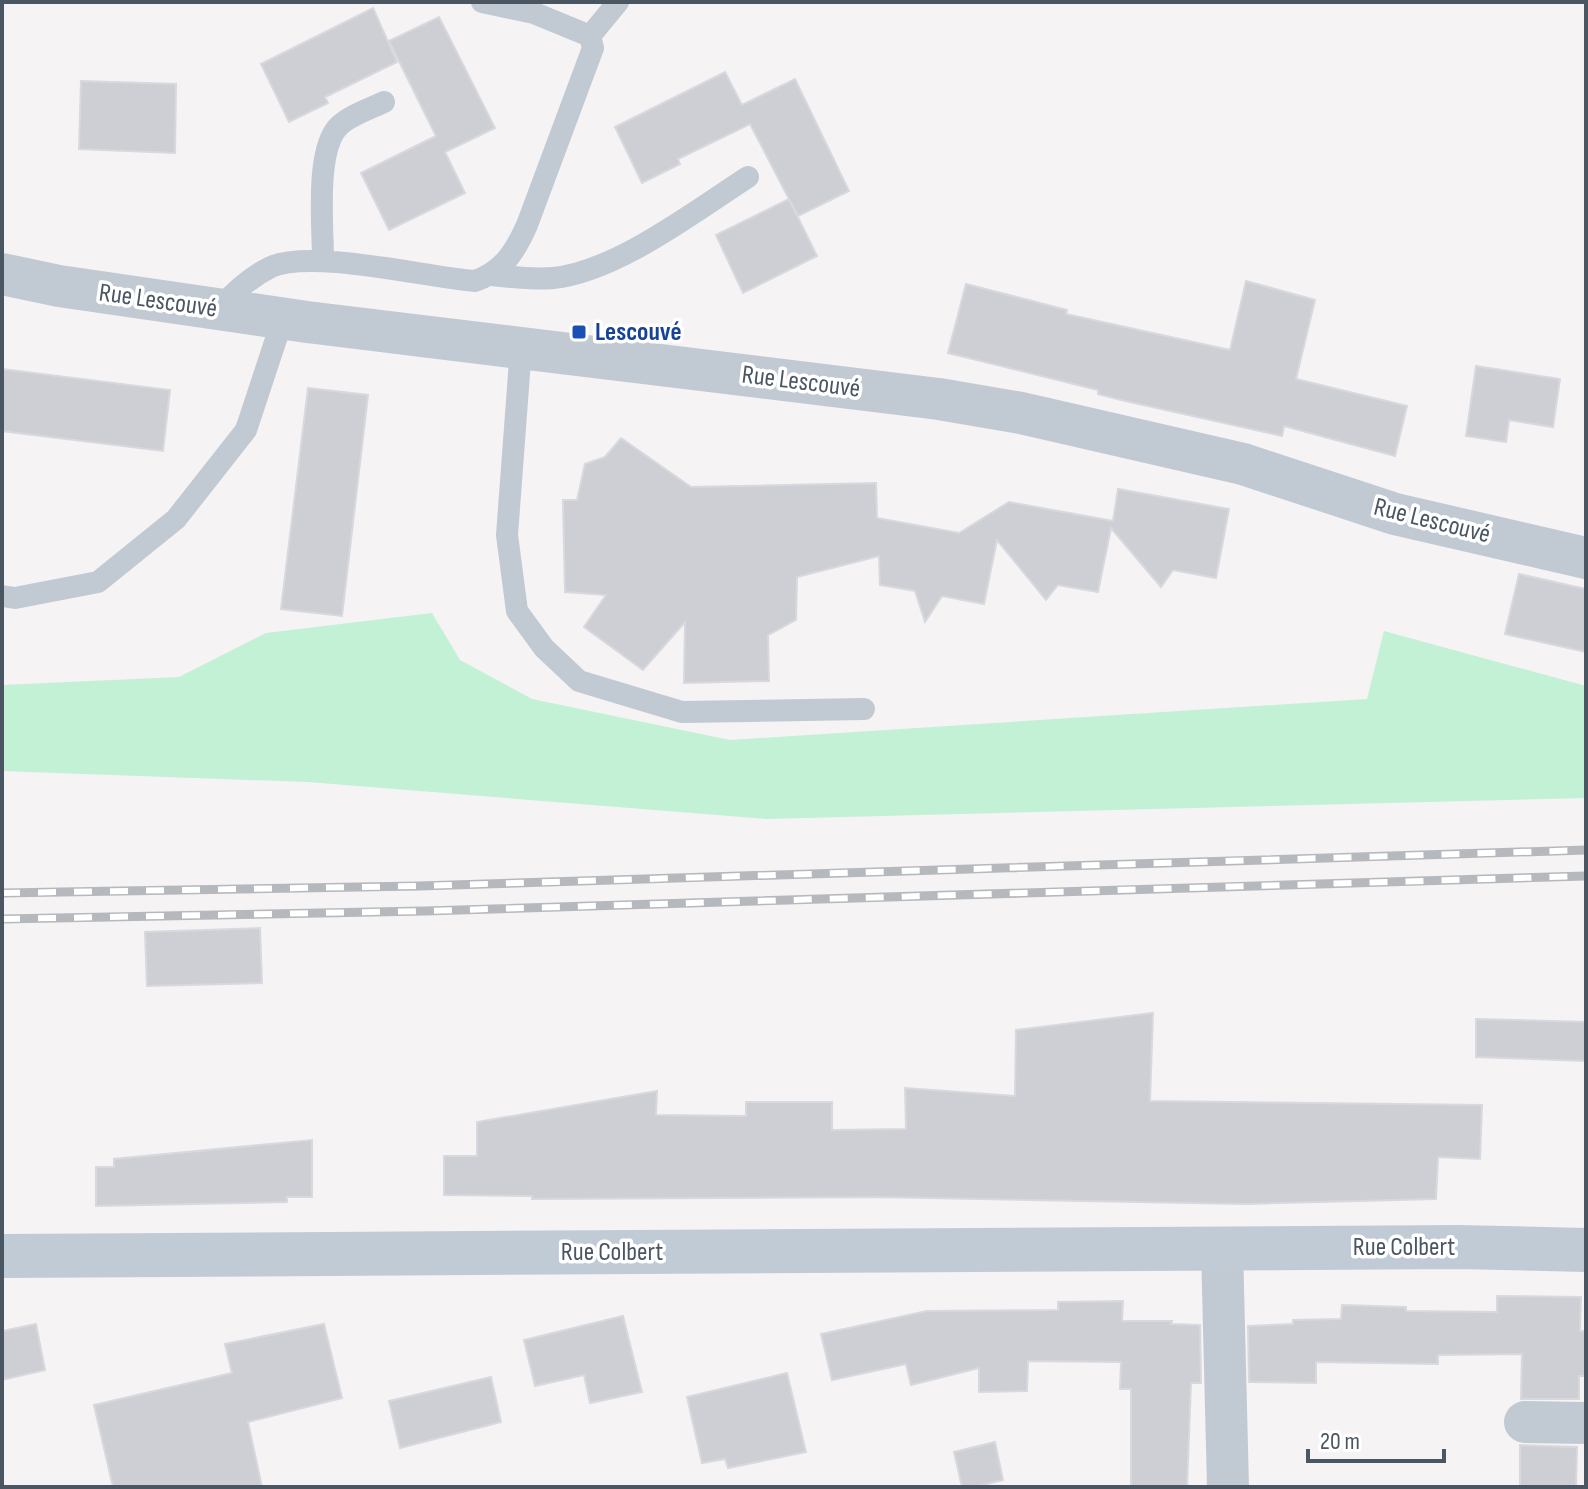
<svg xmlns="http://www.w3.org/2000/svg" width="1588" height="1489" font-family="'Sofia Sans Condensed',sans-serif">
  <rect width="100%" height="100%" fill="#f5f3f3"/>
  <!-- green -->
  <path fill="#c3f1d5" d="M432 613 460 660 532 699 730 740 1367 699 1384 631 1586 686V798L766 819 308 782 2 771V685L179 677 266 633Z"/>
  <!-- building -->
  <path fill="#cdcfd5" stroke="#d7d9de" stroke-width="2" d="M373 8 397 62 325 97 328 103 289 122 261 64Z
    M439 17 495 128 445 152 465 193 389 230 361 173 436 136 389 41Z
    M725 72 742 105 795 79 849 191 798 216 789 199 817 256 743 293 716 235 789 199 750 124 678 159 680 164 642 183 615 127Z
    M81 81 176 84 175 153 79 149Z
    M1246 281 1315 300 1296 379 1407 406 1395 456 1284 426 1282 436 1121 400 1098 394V390L948 353 966 284 1067 310 1066 314 1230 350Z
    M1476 366 1560 379 1553 427 1509 420 1506 442 1466 436Z
    M2 369 170 390 163 451 2 431Z
    M308 388 368 395 342 616 281 609Z
    M621 438 691 487 876 483 877 518 959 533 1009 502 1113 521 1118 489 1229 509 1216 578 1173 570 1161 587 1111 528 1098 592 1058 585 1046 600 997 540 984 604 942 596 925 622 915 591 880 585 879 556 797 577 796 620 768 635 769 681 684 683 685 622 643 670 584 627 606 595 565 592 563 500H577L585 464 605 457Z
    M1519 574 1586 589V652L1505 634Z
    M260 928 262 983 147 986 145 932Z
    M1153 1013 1150 1101 1482 1105 1480 1159 1438 1157 1436 1199 1246 1204 877 1197 532 1199V1196L444 1195V1156H477V1122L657 1091 656 1115 746 1116V1102H832V1130L906 1129 905 1088 1015 1096 1016 1030Z
    M1476 1019 1586 1022V1061L1476 1057Z
    M312 1140V1197H287V1202L96 1206V1167H114V1159Z
    M1497 1296 1581 1297 1580 1331H1586V1334L1585 1376H1579V1399H1521L1522 1354 1438 1355V1364L1316 1362V1383L1249 1382 1248 1326 1293 1324V1320L1341 1319 1342 1305 1406 1307V1311L1497 1312Z
    M1123 1301 1122 1321H1172L1171 1324 1200 1325 1201 1383H1191L1187 1487H1131V1389H1120L1121 1362 1028 1361 1027 1391 979 1392V1368L911 1385 906 1364 832 1380 821 1334 927 1311 1058 1310V1302Z
    M623 1316 642 1392 590 1403 584 1375 535 1386 524 1340Z
    M36 1324 45 1370 2 1380V1331Z
    M324 1324 342 1398 248 1422 262 1487H113L94 1405 232 1373 225 1344Z
    M787 1373 806 1452 728 1468 725 1459 702 1463 687 1397Z
    M491 1377 501 1422 400 1448 389 1401Z
    M995 1442 1003 1480 975 1487H962L954 1452Z
    M1520 1445 1577 1447 1576 1487H1520Z"/>
  <g fill="none" stroke-linecap="round" stroke-linejoin="round">
    <!-- lane -->
    <path stroke="#c1cad2" stroke-width="22" d="M482 2 534 13 590 36
      M590 36 618 2
      M323 260C323 227 315 149 339 126 350 115 370 109 384 102
      M492 275C512 277 533 280 553 278 616 272 695 211 748 177
      M218 310C233 293 250 277 271 267 312 249 425 277 475 281 503 271 515 252 527 225L593 48 590 36
      M521 347 507 535 517 611 544 648 579 681 682 712 864 709
      M2 596 15 598 98 582 176 519 246 430 283 318"/>
    <!-- street -->
    <path stroke="#c1cad2" stroke-width="42" d="M2 274 59 286 307 322 939 399 1021 413 1243 464 1395 514 1586 558
      M1222 1248 1228 1487
      M1525 1422 1586 1423"/>
    <!-- secondary -->
    <path stroke="#c1cbd6" stroke-width="44" d="M2 1256 1459 1247 1586 1250"/>
    <defs>
      <path id="rail" d="M2 893 419 886 1586 850
        M2 919 425 911 1586 876"/>
    </defs>
    <!-- rail casing -->
    <use href="#rail" stroke="#b5b8bd" stroke-width="9"/>
    <!-- rail -->
    <use href="#rail" stroke="#fff" stroke-width="6" stroke-dasharray="18" stroke-linecap="butt"/>
  </g>
  <!-- markers -->
  <rect fill="#1a4fb4" stroke="#fff" stroke-width="3" x="571" y="324" width="16" height="16" rx="4"/>
  <g text-anchor="middle" dominant-baseline="central" stroke-width="7" stroke-linejoin="round" paint-order="stroke">
    <!-- street labels -->
    <g font-size="26" fill="#4a5661" stroke="#fff">
      <text transform="translate(158 301) rotate(8)">Rue Lescouvé</text>
      <text transform="translate(801 382) rotate(7)">Rue Lescouvé</text>
      <text transform="translate(1432 521) rotate(14)">Rue Lescouvé</text>
      <text x="1404" y="1247">Rue Colbert</text>
      <text x="612" y="1252">Rue Colbert</text>
    </g>
    <!-- transit labels -->
    <g font-size="26" font-weight="bold" fill="#164399" stroke="#fff" text-anchor="start">
      <text x="595" y="332">Lescouvé</text>
    </g>
  </g>
  <!-- border -->
  <rect width="1588" height="1489" fill="none" stroke="#4a5661" stroke-width="8"/>
  <!-- scale -->
  <path d="M1308 1449v12h136v-12" fill="none" stroke="#4a5661" stroke-width="4"/>
  <text x="1320" y="1449" font-size="24" fill="#4a5661" stroke="#ffffff" stroke-width="6" paint-order="stroke">20 m</text>
</svg>
